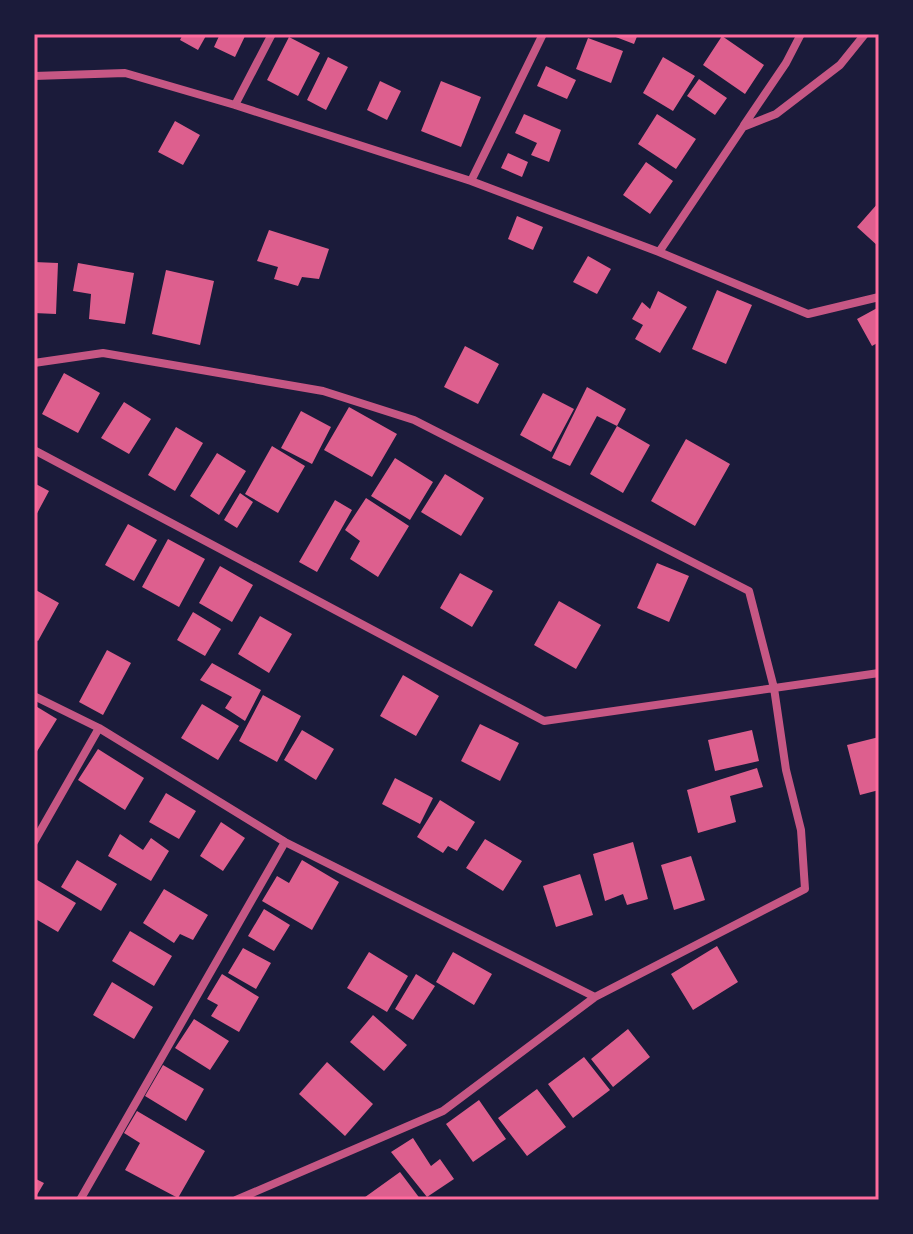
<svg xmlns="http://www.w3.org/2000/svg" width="913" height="1234" font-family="Bitter,serif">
  <rect width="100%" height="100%" fill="#1b1b3a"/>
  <!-- building -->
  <path fill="#dd5f8e" d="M183 34H207L198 50 180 40Z
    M220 34H246L235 57 214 47Z
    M608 34H638L634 44Z
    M722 36 764 65 745 94 703 65Z
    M289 37 320 53 298 96 267 80Z
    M588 38 623 51 611 83 576 69Z
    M328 57 348 67 326 110 307 100Z
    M663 57 695 76 673 111 643 93Z
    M546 66 576 80 567 99 537 86Z
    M699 79 727 98 715 115 687 96Z
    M380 81 401 91 387 120 367 110Z
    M441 81 481 97 461 147 421 131Z
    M524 114 561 130 549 162 531 155 537 143 515 133Z
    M657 114 696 139 676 169 638 144Z
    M175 121 200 135 183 165 158 152Z
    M508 153 528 162 522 177 501 168Z
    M646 162 673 181 650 214 623 195Z
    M879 202V247L857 227Z
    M517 216 543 227 533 250 508 239Z
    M269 230 329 249 319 279 302 277 298 286 274 279 278 267 257 261Z
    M588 256 611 269 597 294 573 282Z
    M34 262 58 263 56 314 34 313Z
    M78 263 134 273 125 324 89 319 91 294 73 291Z
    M166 270 214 281 200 345 152 334Z
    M717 290 752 305 726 364 692 349Z
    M658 291 687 307 660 353 635 339 643 325 632 319 642 302 650 309Z
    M879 307V342L872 346 857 319Z
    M465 346 499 364 478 404 444 387Z
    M64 373 100 393 78 433 42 414Z
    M587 387 626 409 617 426 597 416 570 466 552 458Z
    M543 393 574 409 551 452 520 435Z
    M124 402 151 419 129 454 101 438Z
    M349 407 397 434 372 477 324 450Z
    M301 411 331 427 312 464 281 448Z
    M617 426 650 445 623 493 590 474Z
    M176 427 203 443 175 491 148 475Z
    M686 439 730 464 695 526 651 501Z
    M272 446 305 466 278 513 245 494Z
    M217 453 246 471 219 515 190 496Z
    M395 458 433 482 410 520 371 496Z
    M445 474 484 498 461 536 421 512Z
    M34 483 49 491 34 519Z
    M240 493 253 502 237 528 224 520Z
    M366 498 409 526 378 577 350 559 360 541 345 530Z
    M335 500 352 510 317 572 299 562Z
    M128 524 157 540 134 581 105 565Z
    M168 539 205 559 179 607 142 587Z
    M657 563 689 576 669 622 637 608Z
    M220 566 253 585 232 622 199 603Z
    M460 573 493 591 472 627 440 608Z
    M34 589 59 603 38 641 34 639Z
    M559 601 601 625 576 669 534 645Z
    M193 612 221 629 205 656 177 640Z
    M260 616 292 634 269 673 238 654Z
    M107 650 131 663 103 715 79 702Z
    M212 663 261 690 245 721 225 708 232 697 200 680Z
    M403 675 439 696 416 736 380 716Z
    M263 695 301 716 277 762 239 741Z
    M202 704 239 726 218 760 181 738Z
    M34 705 57 719 36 753 34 752Z
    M480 724 519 743 500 781 461 761Z
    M302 730 334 749 316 780 284 760Z
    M752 730 759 761 715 771 708 740Z
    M879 737V790L860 795 847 745Z
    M98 749 144 778 125 810 78 780Z
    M757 768 763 787 730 796 736 822 698 833 687 790Z
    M395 778 433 798 420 824 382 804Z
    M166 793 196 811 179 839 149 822Z
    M440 800 475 822 457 851 448 846 443 853 417 837Z
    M221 822 245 838 223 871 200 856Z
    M120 834 143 850 151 838 169 851 151 881 108 856Z
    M485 839 522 861 503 891 466 868Z
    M633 842 648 899 627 905 623 894 605 901 593 854Z
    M691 856 705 900 674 910 661 865Z
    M77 860 117 884 101 911 61 887Z
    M302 860 339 882 312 930 262 901 277 876 289 883Z
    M580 874 593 915 556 927 543 886Z
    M34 878 76 903 58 932 34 918Z
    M164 889 208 915 193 940 180 934 174 943 143 923Z
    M264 909 290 925 274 951 248 936Z
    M130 931 172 956 154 986 112 961Z
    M717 946 738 982 693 1010 671 974Z
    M243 948 271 963 256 989 228 973Z
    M369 952 408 976 387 1012 347 988Z
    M453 952 492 974 474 1005 436 982Z
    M222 974 259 997 239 1032 211 1016 218 1005 207 999Z
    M416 974 435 986 413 1020 395 1009Z
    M112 982 153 1007 134 1039 93 1015Z
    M373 1015 407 1045 384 1071 350 1042Z
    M194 1019 229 1041 210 1070 175 1048Z
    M628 1029 650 1057 613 1087 591 1059Z
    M584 1057 610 1090 573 1118 548 1084Z
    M327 1062 373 1104 345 1136 299 1094Z
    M163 1065 204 1089 186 1121 145 1096Z
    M537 1089 566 1127 527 1156 498 1118Z
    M479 1100 506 1139 473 1162 446 1124Z
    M137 1111 205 1151 178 1198 125 1170 140 1143 124 1133Z
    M413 1138 431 1166 440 1159 454 1179 427 1197 391 1152Z
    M400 1172 421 1200H361Z
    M34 1178 44 1183 34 1200Z"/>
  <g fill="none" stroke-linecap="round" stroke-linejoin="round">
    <!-- minor -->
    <path stroke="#c65784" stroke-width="8" d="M34 76 125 73 235 105 471 181 659 252 743 127 776 114 840 65 865 34
      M235 105 272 34
      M744 125 786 63 801 34
      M471 181 543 34
      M659 252 808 314 879 297
      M34 363 103 353 323 391 414 420 749 591 774 688 786 770 801 830 805 889 595 997 443 1111 236 1200
      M34 450 544 721 879 673
      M34 696 99 728 285 842 595 997
      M34 842 99 728
      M80 1200 285 842"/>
  </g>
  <!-- border -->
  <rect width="913" height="1234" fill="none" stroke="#1b1b3a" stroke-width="72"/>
  <rect x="36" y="36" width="841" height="1162" fill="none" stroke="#ff6b9d" stroke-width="3"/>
</svg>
